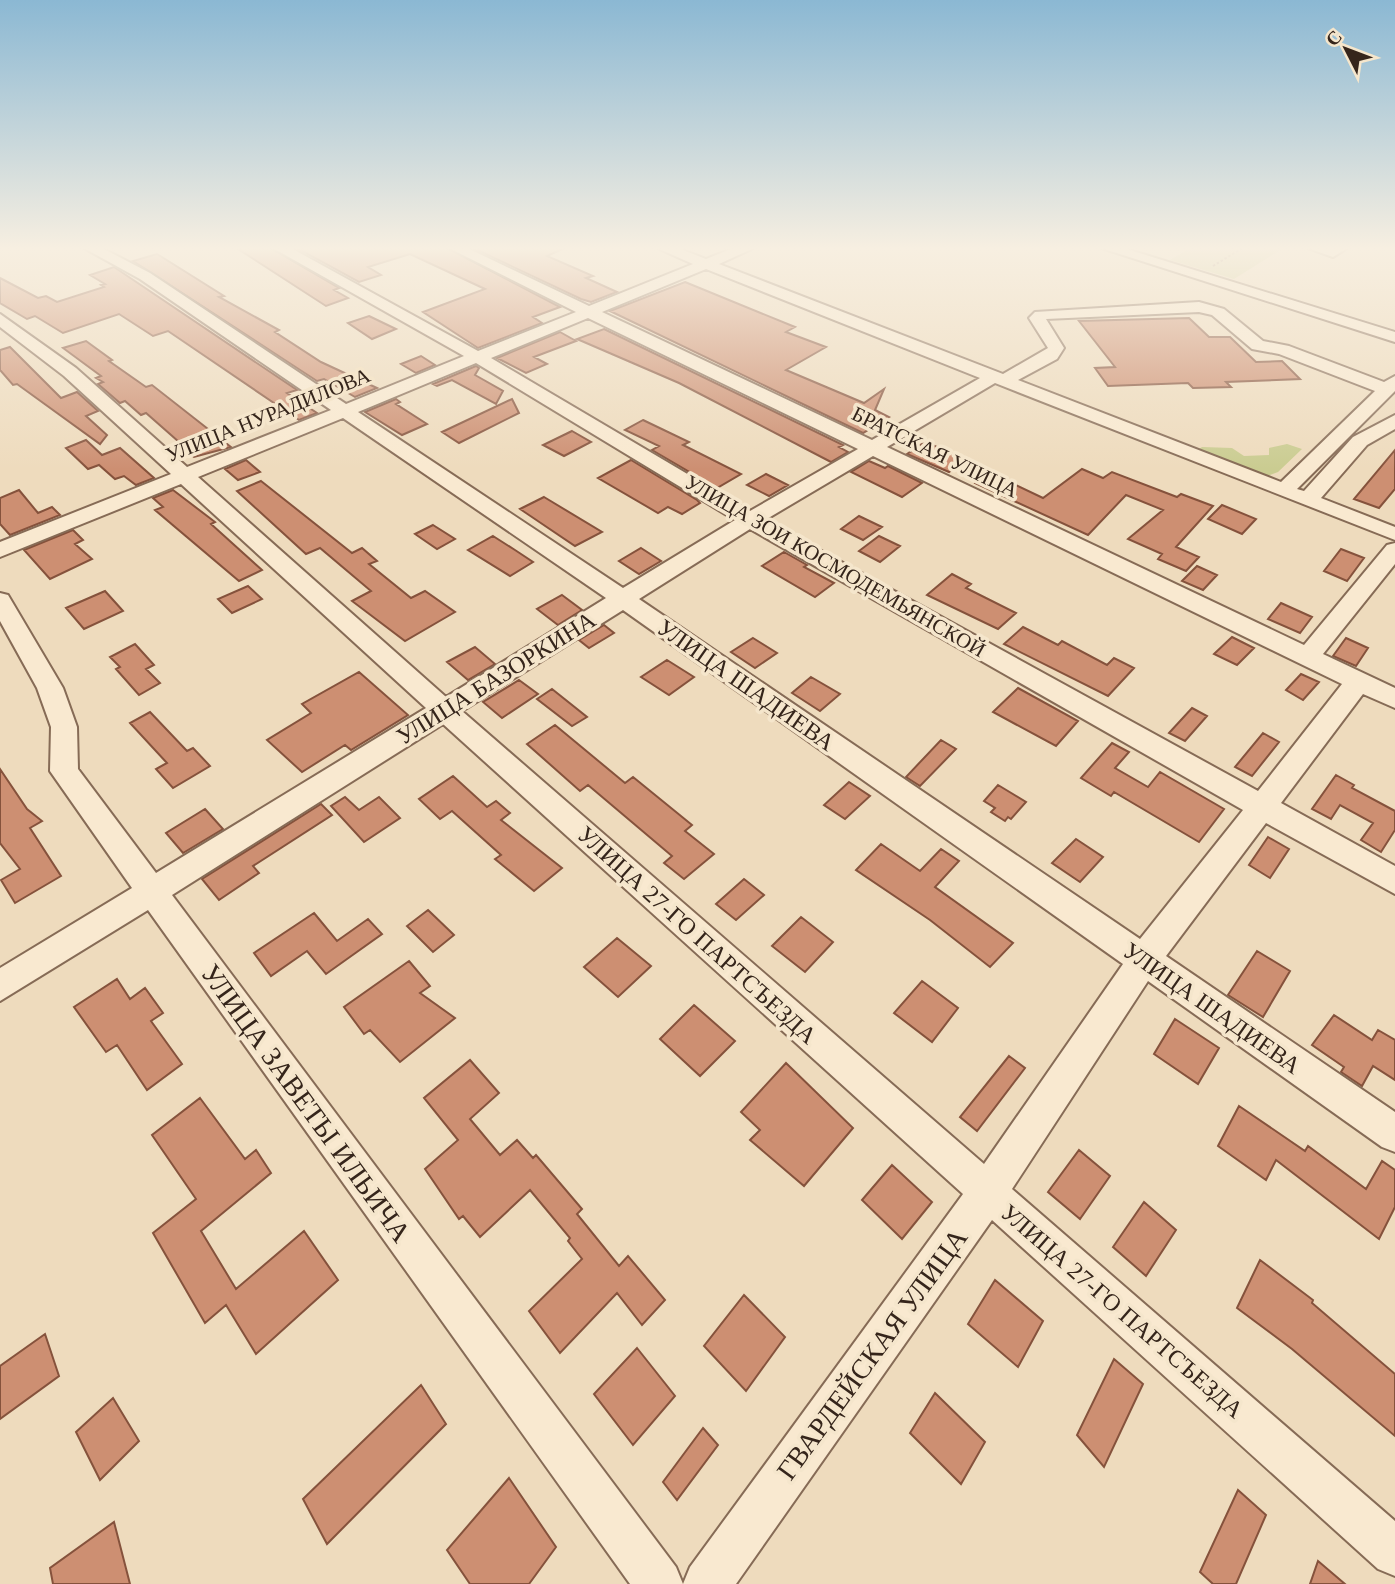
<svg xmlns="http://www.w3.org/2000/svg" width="1395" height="1584" font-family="Georgia,serif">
  <rect width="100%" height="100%" fill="#eedbbd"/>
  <!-- green -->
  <path fill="#cacc91" d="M1192 247H1275L1282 249 1234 279 1170 260Z
    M1287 444 1302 449 1278 472 1267 476 1196 451 1202 447 1232 448 1244 456 1269 455V448Z"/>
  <!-- building -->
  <path fill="#cd8f72" stroke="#85523c" stroke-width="2" d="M235 247H269L339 288 334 290 348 298 326 306Z
    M295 247H445L560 307 533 317 542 323 478 348 423 312 485 289 410 254 368 267 381 275 359 282Z
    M471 247H567L547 256 593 276 586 278 617 292 591 302 581 299Z
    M157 254 224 296 219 297 279 330 275 332 321 362 377 388 355 397 324 379 317 381 133 261Z
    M114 267 297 390 287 393 317 413 299 420 168 331 153 336 119 314 63 333 35 316 27 319 0 303V278L38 298 46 296 57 302 104 287 101 285 105 284 90 275Z
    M685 282 795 327 786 332 826 347 786 370 864 403 884 389 875 410 889 417 863 433 610 311Z
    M369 316 396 329 372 339 348 323Z
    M1189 318 1209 337H1230L1256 362 1282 361 1300 379 1226 382 1231 387 1193 388 1188 383 1108 386 1095 368 1115 367 1079 321Z
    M604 329 843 445 839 447 848 452 831 462 679 383 577 339Z
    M560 332 576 341 534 357 547 364 526 373 497 358Z
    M86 341 112 360 109 361 146 387 152 385 231 447 194 457 175 444 179 442 146 413 141 415 125 401 120 403 98 384 103 382 96 378 101 376 63 348Z
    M10 347 61 398 77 392 98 411 86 416 107 435 100 444 17 384 13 385 0 370V350Z
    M421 356 435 365 416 373 401 364Z
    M476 366 479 368 475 375 503 391 496 404 452 380 437 386 433 384Z
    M396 399 400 402 396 404 427 424 402 435 365 412Z
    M512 399 519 413 459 443 442 432Z
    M643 420 689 442 683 445 741 474 717 488 652 450 659 446 625 430Z
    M572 431 591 442 564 456 543 445Z
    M86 440 102 455 120 448 154 478 136 485 124 476 115 479 99 465 88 469 66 448Z
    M925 442 966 459 949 472 907 454Z
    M1395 450V489L1379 508 1354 499Z
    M246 460 260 472 238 480 225 469Z
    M631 460 697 500 700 503 682 514 668 507 658 513 598 478Z
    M869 461 885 468 888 466 922 483 902 497 851 472Z
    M982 469 1043 498 1082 469 1103 478 1112 472 1177 497 1181 494 1213 506 1176 547 1199 557 1186 571 1158 559 1162 554 1128 539 1163 510 1126 495 1088 535 975 483Z
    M766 474 788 485 769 496 747 485Z
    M261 481 352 553 362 548 377 561 369 564 411 598 425 591 455 612 405 641 352 601 371 591 320 548 306 554 237 491Z
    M19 490 38 513 52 507 60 515 10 535 0 524V498Z
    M173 490 215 522 211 524 262 570 239 581 155 510 163 507 153 498Z
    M544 497 602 532 575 546 520 509Z
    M1222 505 1256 519 1242 534 1208 519Z
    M859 516 882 527 863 540 841 529Z
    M433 525 455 539 437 549 415 534Z
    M73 530 83 540 75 544 92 559 50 579 24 550Z
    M493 536 515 550 533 562 510 576 468 550Z
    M879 536 900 546 880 562 859 551Z
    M641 548 661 561 639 574 619 561Z
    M1341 549 1364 558 1347 581 1324 571Z
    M784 552 807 565 804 567 834 583 815 597 762 566Z
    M1197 566 1217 575 1203 590 1182 581Z
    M952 574 971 584 966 588 1016 613 998 629 927 595Z
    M248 586 262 599 232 613 218 599Z
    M105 591 123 611 84 629 66 608Z
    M562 595 582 610 558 625 537 609Z
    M1281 603 1312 617 1300 633 1268 619Z
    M604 625 614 633 589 648 579 640Z
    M1023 627 1058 645 1062 641 1107 665 1114 658 1134 668 1108 696 1004 644Z
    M1232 637 1254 648 1237 665 1214 654Z
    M753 638 777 653 755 668 731 652Z
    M1346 638 1368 648 1356 666 1333 656Z
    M135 644 154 665 146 669 160 683 139 695 116 669 120 667 110 657Z
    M475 647 495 664 468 680 447 662Z
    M667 660 694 677 669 695 641 677Z
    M359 672 408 715 351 750 345 745 302 772 267 740 311 713 302 704Z
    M1301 674 1319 682 1303 700 1286 690Z
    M811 677 840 694 820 711 792 693Z
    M519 680 538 694 502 718 483 702Z
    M1018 688 1078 721 1056 746 993 712Z
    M552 689 587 717 572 726 537 699Z
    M1192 708 1207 716 1185 741 1169 733Z
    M150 712 187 751 193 748 210 766 173 788 156 769 167 763 130 723Z
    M555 725 625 783 633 777 692 825 685 831 714 854 684 879 664 863 672 856 588 785 580 791 527 744Z
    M1263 733 1279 742 1252 776 1235 767Z
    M941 740 956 749 920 786 906 777Z
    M1112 743 1129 752 1115 768 1148 787 1160 772 1224 809 1199 842 1114 792 1111 796 1081 778Z
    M0 769 27 809 42 821 30 828 61 876 15 903 1 880 20 869 0 843Z
    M1336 775 1354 785 1352 788 1395 811V830L1381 852 1361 840 1373 823 1340 805 1331 819 1312 809Z
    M453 776 487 807 496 801 510 813 501 820 562 868 534 891 495 859 501 855 452 811 440 819 419 799Z
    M849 782 870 796 845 819 824 805Z
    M998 785 1026 802 1011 819 1008 817 1005 821 991 812 995 808 984 801Z
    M345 797 359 810 379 797 400 818 364 842 331 806Z
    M321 804 332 815 253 866 259 873 219 900 202 879Z
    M205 809 223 829 183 853 166 833Z
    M1268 837 1289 849 1270 878 1249 865Z
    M1076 839 1103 857 1080 882 1052 863Z
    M881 844 920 871 941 849 959 861 935 887 1013 943 990 967 930 920 856 870Z
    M744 879 764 895 736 920 716 904Z
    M428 910 454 935 433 952 407 926Z
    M314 913 337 941 368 919 382 934 326 974 307 951 271 976 254 953Z
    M801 917 833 942 805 972 772 946Z
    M617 938 651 966 618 997 584 967Z
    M1257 951 1290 971 1263 1017 1228 995Z
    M409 961 430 986 420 993 455 1018 400 1062 370 1030 364 1034 344 1007Z
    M117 979 130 999 145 988 163 1013 151 1021 182 1064 147 1090 117 1045 106 1052 74 1007Z
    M922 981 958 1008 932 1042 894 1013Z
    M694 1005 735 1041 700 1076 660 1039Z
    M1334 1015 1372 1040 1378 1030 1395 1040V1080L1373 1066 1362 1086 1341 1072 1344 1067 1312 1045Z
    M1175 1019 1219 1048 1198 1084 1154 1054Z
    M1009 1056 1025 1068 977 1131 960 1117Z
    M470 1060 499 1093 470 1119 500 1155 517 1140 533 1158 536 1155 582 1209 577 1214 619 1266 628 1256 665 1300 642 1325 617 1293 560 1353 529 1311 582 1259 568 1241 570 1238 530 1190 480 1237 463 1216 459 1219 425 1169 458 1140 424 1098Z
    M786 1063 853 1128 804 1186 750 1140 760 1130 741 1112Z
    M200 1098 245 1159 256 1150 271 1173 201 1231 236 1289 304 1231 338 1280 256 1354 226 1305 205 1323 153 1233 196 1199 152 1135Z
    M1239 1106 1305 1151 1308 1146 1366 1189 1382 1161 1395 1170V1207L1379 1239 1276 1160 1266 1180 1218 1146Z
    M1079 1150 1110 1176 1080 1219 1048 1192Z
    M892 1165 932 1202 902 1239 862 1200Z
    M1144 1202 1176 1230 1146 1276 1113 1247Z
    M1260 1260 1313 1300 1312 1303 1395 1374V1436L1292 1349 1237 1308Z
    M995 1280 1043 1321 1018 1367 968 1324Z
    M744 1295 785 1337 746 1391 704 1346Z
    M45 1334 59 1376 0 1419V1366Z
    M637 1348 675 1396 633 1445 594 1394Z
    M1114 1359 1143 1384 1104 1467 1077 1435Z
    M421 1385 446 1424 327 1544 303 1499Z
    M935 1393 985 1442 961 1484 910 1433Z
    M113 1398 139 1441 100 1480 76 1432Z
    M703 1428 718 1445 677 1500 663 1482Z
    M509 1478 556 1547 529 1584H470L447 1550Z
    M1238 1490 1266 1515 1236 1584H1213L1200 1572Z
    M114 1522 130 1584H53L50 1568Z
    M1318 1561 1345 1584H1310Z"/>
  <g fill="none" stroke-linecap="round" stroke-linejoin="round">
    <defs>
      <path id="minor" d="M82 247H100L150 273 346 404 464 356 271 247H289L478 351 576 312 447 247H465L589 306 693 264 655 247H675L706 259 736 247H756L719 264 1003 374 1048 348 1029 318 1035 312 1199 302 1224 309 1263 341 1289 346 1384 382 1395 376V391L1297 489 1304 491 1353 437 1395 415V429L1367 445 1321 498 1395 527V540L995 383 887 447 1304 645 1387 545 1395 543V564L1323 654 1395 688V708L1363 694 1281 803 1395 866V894L1266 823 1166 956 1395 1112V1152L1382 1147 1148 981 1012 1189 1395 1521V1576L1378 1569 992 1220 736 1584H630L148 910 0 1001V968L132 888 50 771 51 727 37 688 0 621V593L8 595 63 688 77 727 78 769 156 873 426 708 181 484 0 557V542L171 474 64 376 0 327V314L76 368 187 467 331 410 140 279ZM706 269 980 378 872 440 602 312ZM1199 312 1212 315 1252 349 1279 354 1375 391 1281 482 1018 380 1057 359 1064 348 1046 319ZM588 318 858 449 750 511 491 358ZM476 363 735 520 623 588 358 412ZM343 418 606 598 446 697 198 477ZM873 456 1342 684 1258 791 765 520ZM750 529 1243 810 1140 939 639 599ZM623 610 1123 964 984 1164 462 711ZM443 724 963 1194 690 1567 683 1584 676 1567 172 895Z
        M1098 247H1120L1395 332V342Z
        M1305 247H1349L1333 257Z"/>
    </defs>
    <!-- minor casing -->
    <use href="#minor" stroke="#866b56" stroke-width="4"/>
    <!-- path -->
    <path stroke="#866b56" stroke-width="2" stroke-dasharray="2.5 2" stroke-linecap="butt" d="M1213 266 1244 247"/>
    <!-- minor -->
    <use href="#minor" fill="#f9e9d0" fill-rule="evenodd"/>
  </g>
  <!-- sky -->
  <linearGradient id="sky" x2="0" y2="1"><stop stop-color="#8bb8d3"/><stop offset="0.53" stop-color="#f7efe1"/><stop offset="1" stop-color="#f7efe1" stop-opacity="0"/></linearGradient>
  <rect width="1395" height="469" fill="url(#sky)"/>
  <g text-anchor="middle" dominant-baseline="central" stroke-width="7" stroke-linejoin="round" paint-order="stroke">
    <!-- far-street labels -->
    <g font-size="21" fill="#35251b" stroke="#f5e6cc">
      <text transform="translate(268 415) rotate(-22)">УЛИЦА НУРАДИЛОВА</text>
      <text transform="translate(935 452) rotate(26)">БРАТСКАЯ УЛИЦА</text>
      <text transform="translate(835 566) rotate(30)">УЛИЦА ЗОИ КОСМОДЕМЬЯНСКОЙ</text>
    </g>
    <!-- street labels -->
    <g font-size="24" fill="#35251b" stroke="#f5e6cc">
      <text transform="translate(496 678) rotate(-32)">УЛИЦА БАЗОРКИНА</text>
      <text transform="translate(746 685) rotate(35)">УЛИЦА ШАДИЕВА</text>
      <text transform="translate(697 935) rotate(42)">УЛИЦА 27-ГО ПАРТСЪЕЗДА</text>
      <text transform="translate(1212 1008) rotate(35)">УЛИЦА ШАДИЕВА</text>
      <text transform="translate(1122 1311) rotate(41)">УЛИЦА 27-ГО ПАРТСЪЕЗДА</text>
    </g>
    <!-- near-street labels -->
    <g font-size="28" fill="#35251b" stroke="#f5e6cc">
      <text transform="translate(306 1103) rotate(54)">УЛИЦА ЗАВЕТЫ ИЛЬИЧА</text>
      <text transform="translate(872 1354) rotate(-54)">ГВАРДЕЙСКАЯ УЛИЦА</text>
    </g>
  </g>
  <!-- north arrow -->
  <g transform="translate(1346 49) rotate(312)" stroke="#f5e6cc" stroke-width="5" paint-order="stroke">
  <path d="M0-5L12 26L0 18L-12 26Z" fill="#35251b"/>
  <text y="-10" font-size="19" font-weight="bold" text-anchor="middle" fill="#35251b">С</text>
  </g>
</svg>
